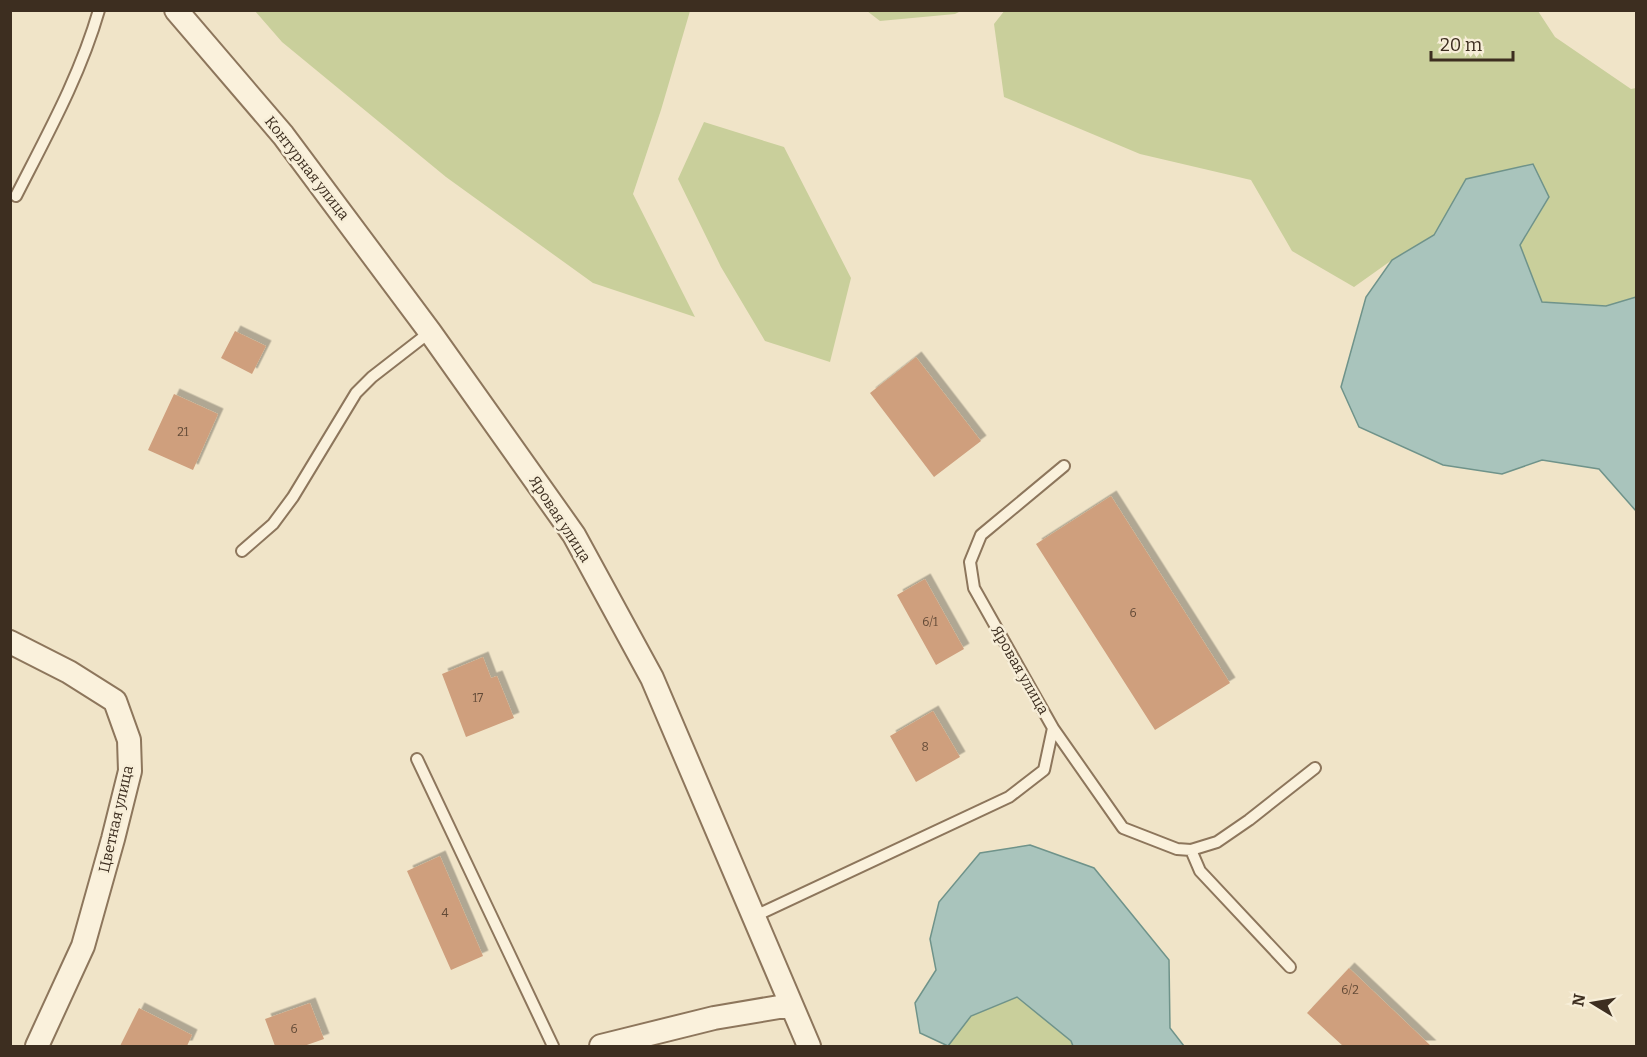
<svg xmlns="http://www.w3.org/2000/svg" width="1647" height="1057" font-family="Bitter,serif">
  <defs>
    <filter id="shadow"><feDropShadow dx="5.5" dy="-5.5" stdDeviation="0" flood-color="#0004"/></filter>
  </defs>
  <rect width="100%" height="100%" fill="#f0e4c8"/>
  <!-- green -->
  <path fill="#c9cf9b" d="M1005 10 1538 11 1555 37 1631 89 1636 88V297L1606 306 1542 302 1520 245 1549 198 1466 179 1434 236 1392 260 1354 287 1292 251 1251 180 1140 154 1004 97 994 24Z
    M255 11H690L661 110 633 194 695 317 593 283 446 177 282 42Z
    M867 11H961L955 14 880 21Z
    M704 122 784 147 851 278 830 362 765 341 721 267 678 179Z
    M1017 997 1071 1041 1073 1046H947L971 1016Z"/>
  <!-- water -->
  <path fill="#a9c4bc" stroke="#6f938a" stroke-width="1.5" d="M1533 164 1549 197 1520 245 1542 302 1606 306 1636 297V511L1599 469 1542 460 1502 474 1443 465 1359 427 1341 387 1366 297 1392 260 1434 235 1466 179Z
    M1030 845 1094 868 1169 960 1170 1028 1184 1046H1073L1071 1041 1017 997 971 1016 948 1046 920 1033 915 1003 936 970 930 939 939 902 980 853Z"/>
  <!-- building -->
  <path fill="#cf9f7d" filter="url(#shadow)" d="M235 331 266 346 252 374 221 358Z
    M916 357 981 441 934 477 870 393Z
    M174 394 218 414 193 470 148 450Z
    M1111 496 1230 683 1155 730 1036 544Z
    M925 579 964 649 936 665 897 595Z
    M483 657 491 678 497 676 514 718 466 737 442 674Z
    M933 711 960 757 916 782 890 736Z
    M440 856 483 956 451 970 407 871Z
    M1349 968 1431 1046H1343L1307 1013Z
    M310 1003 324 1039 304 1046H275L265 1019Z
    M139 1008 192 1035 187 1046H120Z"/>
  <g fill="none" stroke-linecap="round" stroke-linejoin="round">
    <defs>
      <path id="lane" d="M16 196C47 135 80 76 99 10
        M242 551 273 524 293 497 356 393 372 377 430 332
        M1053 728 1123 828 1177 849 1191 850 1217 842 1249 820 1315 768
        M417 759 553 1046
        M1191 850 1200 871 1290 967
        M753 917 1009 797 1044 770 1053 728 974 588 970 562 981 535 1064 466"/>
      <path id="street" d="M176 10 283 135 430 332 574 535 652 678 809 1046
        M10 642 69 672 115 701 129 740 130 771 113 839 83 946 37 1046
        M601 1046 714 1018 791 1005"/>
    </defs>
    <!-- lane casing -->
    <use href="#lane" stroke="#8d765c" stroke-width="14"/>
    <!-- street casing -->
    <use href="#street" stroke="#8d765c" stroke-width="26"/>
    <!-- lane -->
    <use href="#lane" stroke="#faf1dc" stroke-width="10"/>
    <!-- street -->
    <use href="#street" stroke="#faf1dc" stroke-width="22"/>
  </g>
  <g text-anchor="middle" dominant-baseline="central" stroke-width="5" stroke-linejoin="round" paint-order="stroke">
    <!-- number labels -->
    <g font-size="12" fill="#624a37">
      <text x="183" y="432">21</text>
      <text x="1133" y="613">6</text>
      <text x="930" y="622">6/1</text>
      <text x="478" y="698">17</text>
      <text x="925" y="747">8</text>
      <text x="445" y="913">4</text>
      <text x="1350" y="990">6/2</text>
      <text x="294" y="1029">6</text>
    </g>
    <!-- street labels -->
    <g font-size="15" fill="#3d2e20" stroke="#f7eed8">
      <text transform="translate(307 168) rotate(52)">Контурная улица</text>
      <text transform="translate(560 519) rotate(57)">Яровая улица</text>
      <text transform="translate(1020 670) rotate(60)">Яровая улица</text>
      <text transform="translate(116 819) rotate(-77)">Цветная улица</text>
    </g>
  </g>
  <!-- border -->
  <rect width="1647" height="1057" fill="none" stroke="#3d2e20" stroke-width="24"/>
  <!-- north arrow -->
  <g transform="translate(1593 1003) rotate(281)" stroke="#f7eed8" stroke-width="4.5" paint-order="stroke">
  <path d="M0-4.5L10 22L0 15L-10 22Z" fill="#3d2e20"/>
  <text y="-9" font-size="16" font-weight="bold" text-anchor="middle" fill="#3d2e20">N</text>
  </g>
  <!-- scale -->
  <path d="M1431 51v9h82v-9" fill="none" stroke="#3d2e20" stroke-width="3"/>
  <text x="1440" y="51" font-size="18" fill="#3d2e20" stroke="#f7eed8" stroke-width="4.5" paint-order="stroke">20 m</text>
</svg>
